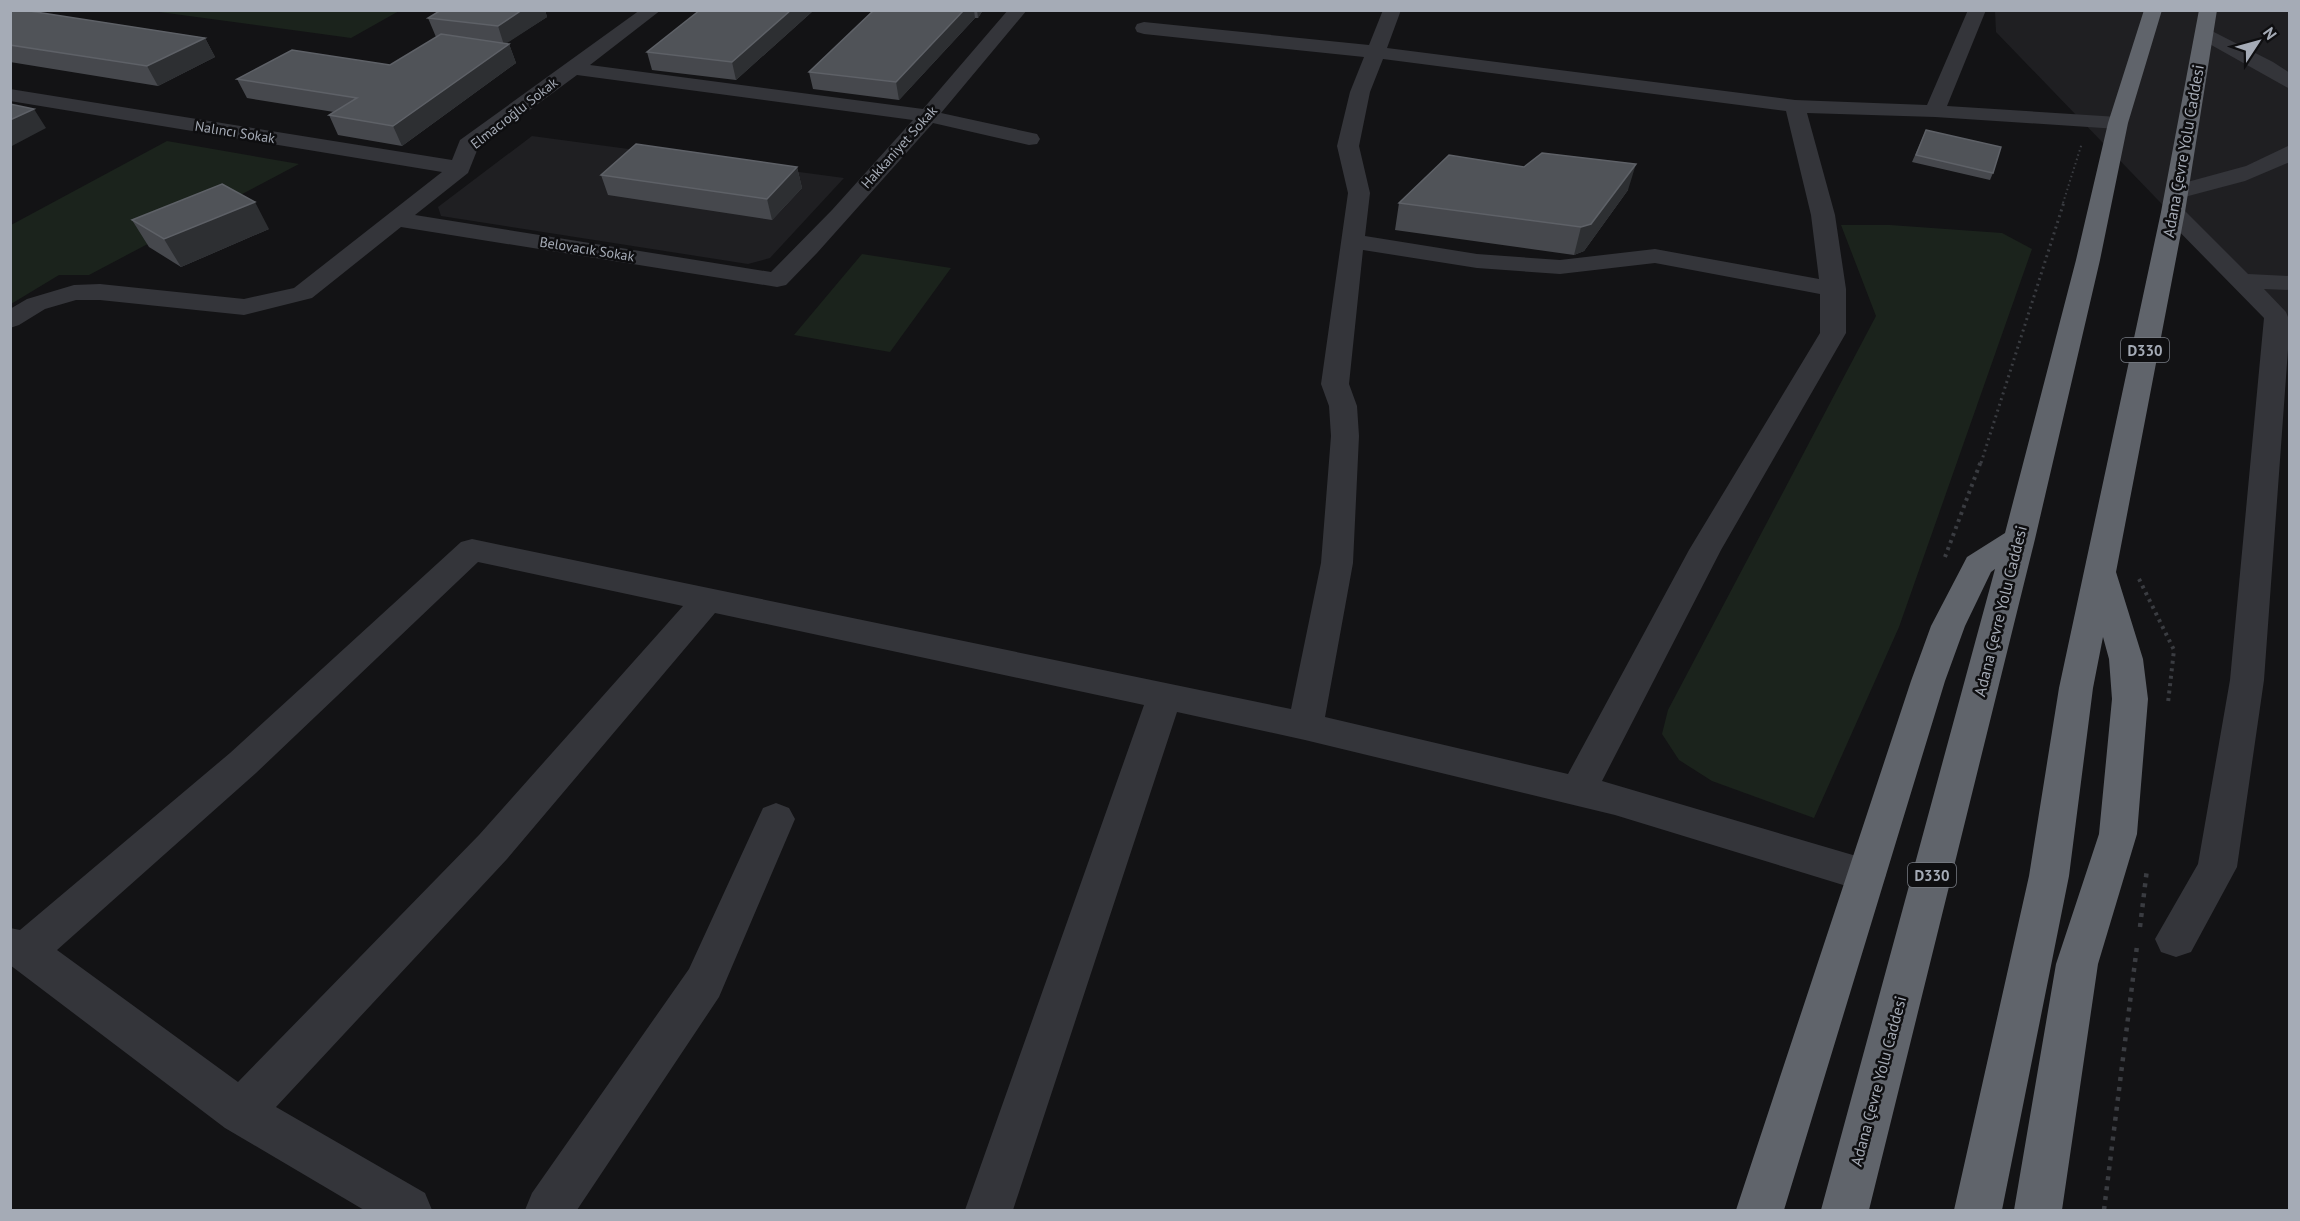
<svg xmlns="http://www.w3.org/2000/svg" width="2300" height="1221" font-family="'PT Sans',sans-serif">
  <rect width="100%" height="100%" fill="#131315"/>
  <!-- built -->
  <path fill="#1f1f22" d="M1995 11H2289V336L1996 32Z
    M532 136 844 178 770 258 748 264 441 216 438 207Z"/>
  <!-- green -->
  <path fill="#1b231c" d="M152 11 399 10V11L351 38Z
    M167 141 299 164 89 275H59L11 304V225Z
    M1841 225H1890L2002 233 2032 249 1899 627 1814 818 1712 781 1679 760 1662 734 1668 710 1876 316Z
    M862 254 951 268 890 352 794 335Z"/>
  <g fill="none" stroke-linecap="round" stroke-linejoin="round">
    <!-- path-far3 -->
    <path stroke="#3a3c41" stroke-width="2" stroke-dasharray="1.5 3" stroke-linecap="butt" d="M2063 203 2082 143"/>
    <!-- path-far2 -->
    <path stroke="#3a3c41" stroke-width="3" stroke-dasharray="2 4" stroke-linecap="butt" d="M1981 463 2064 202"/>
    <!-- path-far1 -->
    <path stroke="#3a3c41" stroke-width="4" stroke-dasharray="3 4.5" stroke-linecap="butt" d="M1945 557 1981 461
      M2139 579 2174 650 2168 703"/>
    <!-- path -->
    <path stroke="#3a3c41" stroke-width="4.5" stroke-dasharray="4 6" stroke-linecap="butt" d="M2140 927 2147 869
      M2104 1210 2137 946"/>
    <!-- minor -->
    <path fill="#34353a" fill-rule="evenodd" d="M640 10H661L590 65 923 109 1008 10H1027L941 113 1037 134 1040 139 1037 144 1029 145 933 123 817 253 786 285 777 287 401 227 312 298 244 315 100 300H76L45 309 19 325 10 328V309L27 299 74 285 100 284 244 299 294 288 442 172 10 101V89L452 160 460 140ZM577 75 913 120 832 210 771 272 415 215 468 173 478 148Z
      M1383 10H1401L1387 48 1795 100 1927 105 1968 10H1986L1947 106 2118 117 2125 119 2128 123 2125 127 2118 129 1935 117 1807 113 1835 215 1846 289V333L1721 550 1602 781 1880 863 1886 875 1880 887 1866 892 1615 815 1305 740 1177 712 1013 1210H965L1144 705 715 613 507 859 276 1107 425 1193 432 1210H364L225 1128 10 965V928L20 930 230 753 461 542 472 539 1291 709 1321 563 1331 436 1329 406 1321 384 1348 193 1337 146 1350 92 1364 57 1144 34 1137 32 1135 28 1137 24 1144 22 1369 45ZM1383 59 1786 111 1811 215 1819 279 1655 249 1560 260 1477 254 1365 236 1370 193 1359 146 1370 92ZM1363 250 1477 268 1560 274 1655 263 1820 294V333L1689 550 1568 774 1325 717 1353 563 1359 436 1357 406 1349 384ZM478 562 683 606 479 835 238 1082 57 950 256 773Z
      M2204 27 2273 62 2290 73V89L2197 37 2195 33 2197 29Z
      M2290 145V162L2245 181 2177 199 2169 197 2166 192 2169 187 2246 166Z
      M2173 205 2181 207 2248 274 2290 276V290L2264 289 2286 312 2290 322 2264 680 2237 867 2191 952 2176 957 2161 952 2155 939 2198 864 2230 680 2264 318 2165 217 2161 212 2165 207Z
      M776 803 789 808 795 819 719 997 577 1210H525L532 1193 689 969 763 808Z"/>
    <!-- highway -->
    <path fill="#60646b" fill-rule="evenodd" d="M2144 10H2162L2128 123 2100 260 2035 539 1869 1210H1821L1995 569 1991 572 1965 626 1945 681 1784 1210H1736L1911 681 1931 626 1967 557 2005 533 2076 260 2108 123Z
      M2199 10H2217L2185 212 2116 572 2143 659 2148 699 2137 834 2098 964 2062 1210H2014L2056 964 2099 834 2112 699 2109 659 2103 637 2093 688 2069 876 2002 1210H1954L2029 876 2059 688 2161 212Z"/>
  </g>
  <!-- wall -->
  <path fill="#46484d" d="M10 10 205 38 215 57 158 86 10 62Z
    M441 10H545L547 17 506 43 509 44 516 63 402 146 338 135 329 115 334 112 247 98 237 79 390 65 437 37H436L428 18Z
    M814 10 736 80 652 70 647 52Z
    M874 10H983L978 18H975L899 100 813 89 809 72Z
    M1926 130 1993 173 1990 180 1912 162Z
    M797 167 802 188 772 220 608 195 601 175Z
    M1628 190 1584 251 1574 255 1395 230 1399 203Z
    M132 220 269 229 181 267 149 247Z"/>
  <!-- shaded-wall -->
  <path fill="#2d2f32" d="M522 10H545L547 17 504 45 498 26Z
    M791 10H814L736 80 732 62Z
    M964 10H974L975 18 899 100 896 82Z
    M977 10H983L978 18Z
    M205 38 215 57 158 86 147 66Z
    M509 44 516 63 402 146 393 126Z
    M34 109 46 128 10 147V120Z
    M1636 164 1628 190 1584 251 1574 255 1581 227Z
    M797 167 802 188 772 220 767 199Z
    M255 202 269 229 181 267 164 239Z"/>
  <!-- building -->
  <path fill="#505358" stroke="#5e6167" stroke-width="1.5" d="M10 10H23L205 38 147 66 10 45Z
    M441 10H522L498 26 428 18Z
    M700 10H791L732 62 647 52Z
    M874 10H964L896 82 809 72Z
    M441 34 509 44 393 126 329 115 357 98 237 79 292 50 390 65Z
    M10 104 34 109 10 120Z
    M1926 130 2001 147 1993 173 1916 155Z
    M636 144 797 167 767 199 601 175Z
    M1542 153 1636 164 1591 224 1581 227 1399 203 1449 155 1524 167Z
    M222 184 255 202 164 239 132 220Z"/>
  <g text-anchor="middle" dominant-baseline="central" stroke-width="5" stroke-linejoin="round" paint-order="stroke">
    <!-- far-street labels -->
    <g font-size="14" fill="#a5abb6" stroke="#0e0e10">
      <text transform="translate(514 113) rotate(-38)">Elmacıoğlu Sokak</text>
      <text transform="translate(235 132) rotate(9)">Nalıncı Sokak</text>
      <text transform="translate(899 147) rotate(-48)">Hakkaniyet Sokak</text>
      <text transform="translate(587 249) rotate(9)">Belovacık Sokak</text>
    </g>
    <!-- shield labels -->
    <g fill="#0e0e10" stroke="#787c84" stroke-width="1.5">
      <rect x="2121" y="338" width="48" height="24" rx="4.5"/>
      <rect x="1908" y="863" width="48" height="24" rx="4.5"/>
    </g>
    <g font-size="15" font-weight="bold" fill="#a5abb6">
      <text x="2145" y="350">D330</text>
      <text x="1932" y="875">D330</text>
    </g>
    <!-- street labels -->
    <g font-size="16" fill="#a5abb6" stroke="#0e0e10">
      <text transform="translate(2183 151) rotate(-80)">Adana Çevre Yolu Caddesi</text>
      <text transform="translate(2000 611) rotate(-76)">Adana Çevre Yolu Caddesi</text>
      <text transform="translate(1878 1081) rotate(-75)">Adana Çevre Yolu Caddesi</text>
    </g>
  </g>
  <!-- border -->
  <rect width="2300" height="1221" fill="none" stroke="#a5abb6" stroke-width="24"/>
  <!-- north arrow -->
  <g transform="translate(2258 42) rotate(54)" stroke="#0e0e10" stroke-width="4.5" paint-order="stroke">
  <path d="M0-4.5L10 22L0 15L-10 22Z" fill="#a5abb6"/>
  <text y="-9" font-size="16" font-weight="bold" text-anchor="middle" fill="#a5abb6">N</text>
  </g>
</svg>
